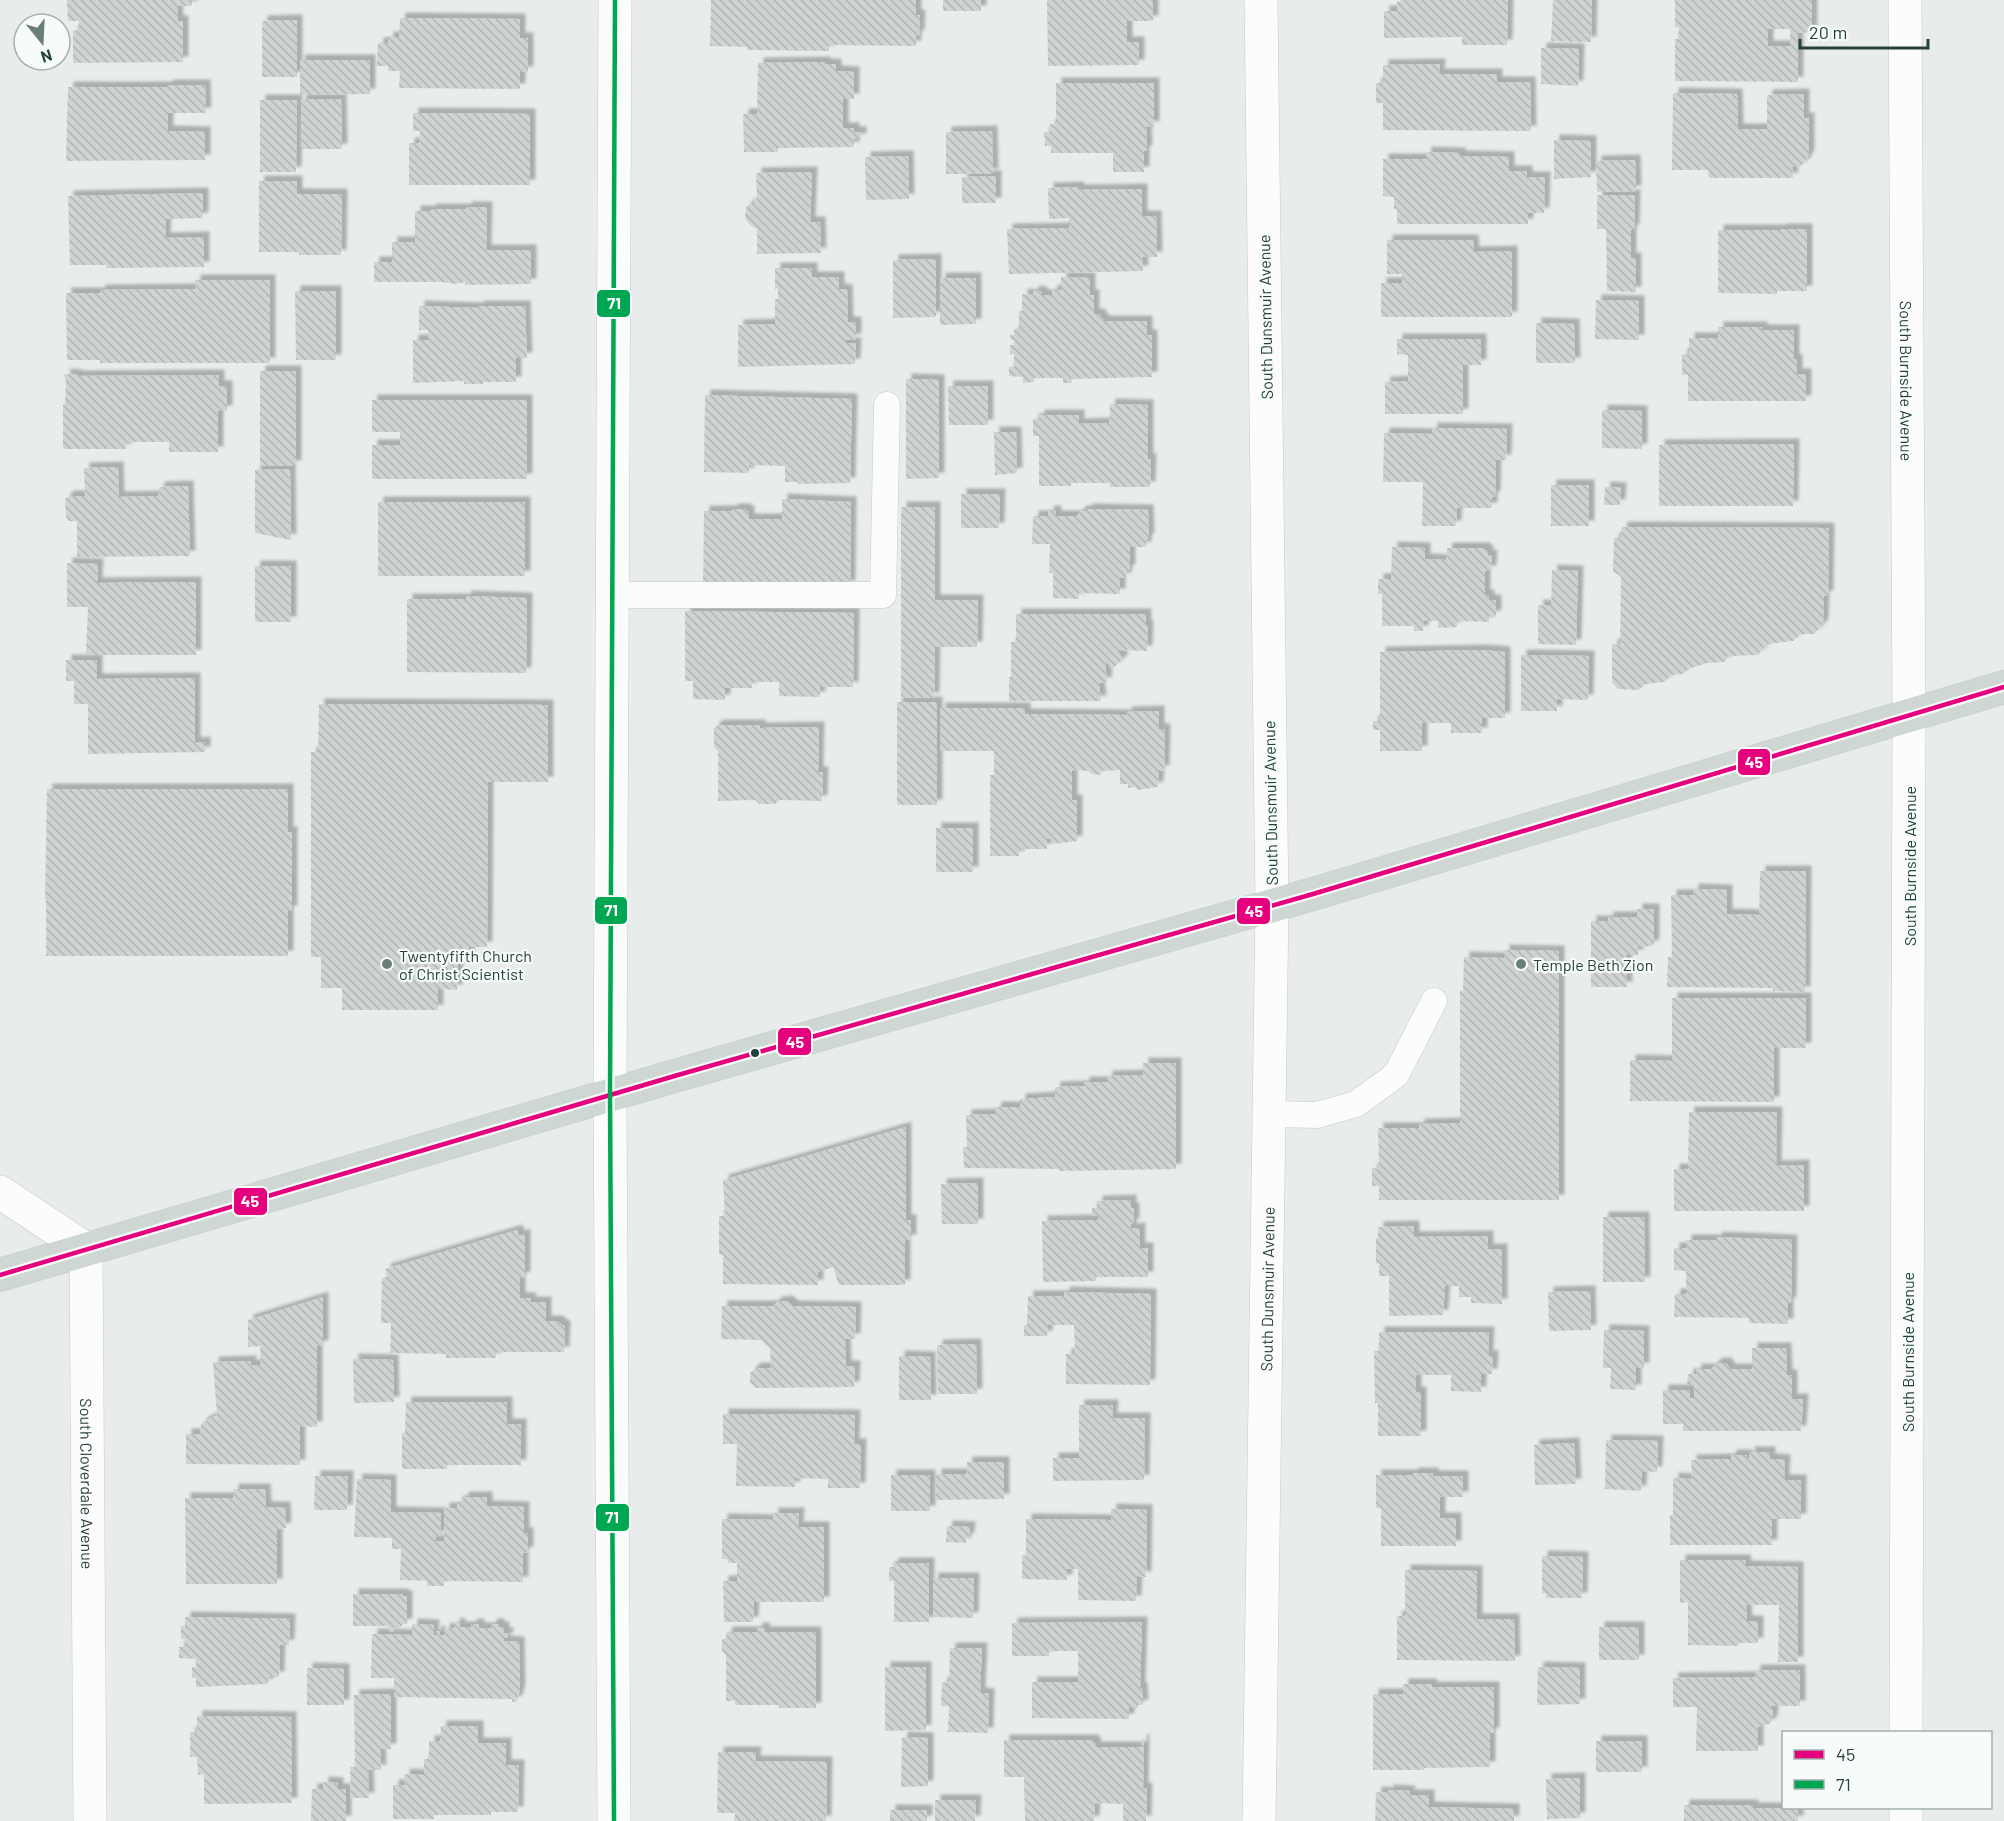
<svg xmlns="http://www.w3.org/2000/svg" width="2004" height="1821" font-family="Barlow,sans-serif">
  <defs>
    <pattern id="building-back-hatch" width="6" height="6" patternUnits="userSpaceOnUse" patternTransform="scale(1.5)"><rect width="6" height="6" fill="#cfd4d2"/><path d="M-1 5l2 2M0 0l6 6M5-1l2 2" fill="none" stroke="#b2b7b5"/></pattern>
    <filter id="shadow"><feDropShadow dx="5.5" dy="-5.5" stdDeviation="1.5" flood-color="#0004"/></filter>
  </defs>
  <rect width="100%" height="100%" fill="#e8edeb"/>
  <!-- building -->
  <path fill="url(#building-back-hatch)" fill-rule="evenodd" filter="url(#shadow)" d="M67 0H192V6H177L178 21H183V62L73 63V31L79 30V21H68Z
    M711 0H916V15H920L919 36 916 35V46L829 45V51L747 50V47L710 46Z
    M943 0H981V11H943Z
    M1047 0H1153V21H1127V42H1139V65L1048 66Z
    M1402 0H1508L1507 45H1462V37L1384 38V11H1397V2Z
    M1553 0H1592L1591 42 1551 41Z
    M1675 0H1812V32L1798 33V82L1675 81V39H1678L1679 27H1675ZM1768 29H1790V46H1768Z
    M400 18 520 19V38H528V72H520V89L399 88 400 71H388V66H377L378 43H388V37H399Z
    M297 20V77H262V21Z
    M1541 48 1579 49 1578 86 1541 84Z
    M300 60H370V94L300 95Z
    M825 62V64H836V71L854 72V99H843V128H854V132H861V139H854V147L778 148V152H744L743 114H757L758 63Z
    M1440 64 1439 74H1497V82H1530L1531 131 1383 130V103H1376V83H1383V65Z
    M1056 83H1154V127L1146 126 1147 151H1144V172H1113V153H1051V146H1045L1044 132H1050V124L1056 125Z
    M168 85H205L206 113H168V131L205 132V160L66 161 68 87H167Z
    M1673 93 1737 94 1738 129H1767V95L1804 94V118H1809V154L1806 161 1800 167H1792L1793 178H1709L1708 170H1672Z
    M301 99H341L342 149H301Z
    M260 100H297L296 172H260Z
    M413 113 530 114V185H409V143H419L420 131H413Z
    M992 131 993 174H946V132Z
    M1554 140 1591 141V177L1554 179Z
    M1426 152 1460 153V156L1509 157V171H1527V177H1545L1544 213H1528V224H1397V209H1394V197L1383 196V159H1426Z
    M908 156 909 199 866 200 865 157Z
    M1635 160 1636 191 1597 192 1596 161Z
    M812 172 810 222H820L821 253 757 254V229L750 225 745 218 746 208 749 204H754V200L757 199 756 173Z
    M996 176V203H962V177Z
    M259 181H297V194H342L341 255H299V252H259Z
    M1078 187 1079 190 1142 189V216H1156L1157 257H1142L1143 271 1009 274 1007 229 1069 228V218L1049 219 1048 188Z
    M203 193V218L166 219 165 238 204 237V267L106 268 107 265H70L68 196Z
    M1597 195H1635L1634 230H1631V258H1636V292L1607 291 1606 229H1597Z
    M467 207H487L486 250H531V284L465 285V282L456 284 441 282H374V262H392V242H415V211H431V209H466Z
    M1781 229H1807V291H1777V294L1718 293V230H1781Z
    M1387 240H1473L1474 252 1512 251V317H1381V283H1402V274H1387Z
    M936 259V317L893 318V260Z
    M775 268H812V277H839V289L847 290 848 322H856V339L846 340V343H856L855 364 738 367V325L775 324V299H778V288L775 289Z
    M1061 277 1090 278V295H1094V314H1099L1104 321H1147V335H1152V377L1071 379 1072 383H1063V378H1034V382L1023 383V377L1009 376V367H1014V354H1010V345H1014V340H1011L1010 335H1014V330H1019V311H1022V294L1033 295V291L1042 292V295H1052V290H1061Z
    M940 278H976V324L940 325Z
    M195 280H270V363H100V360H67L66 293H100V290L195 289Z
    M295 291H336V360H296Z
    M1596 300 1639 301V340L1595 339Z
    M419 306 479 308V306H525L527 358H516V382H483V384H464V381L413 383V340H428V330H419Z
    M1536 323 1574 324 1575 363H1536Z
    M1718 327H1762V330H1794V359L1797 360V374H1806V401H1688V375H1682V354L1689 355V338H1718Z
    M1397 339H1481V365H1463V414H1385V382L1408 381V355L1397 354Z
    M260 371H296V466H260Z
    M64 374 78 375V376L219 375V386H227V411H218V452H169V442H126V449H63V405H65L66 382Z
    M906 379 939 380V478L906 479Z
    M948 386H988V425H949Z
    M705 395 852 399 850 483 798 484V482H785V466L749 465V473L704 472Z
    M372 400H527V479H372V445H400V432H372Z
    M1110 404 1148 405V459H1151L1150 487H1110V483H1071V486H1039V436H1033V419H1039V415H1079V424L1109 423Z
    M1602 410 1642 411V449L1602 448Z
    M1432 428 1507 429 1506 460H1496L1495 497H1492V508H1457L1456 526H1422L1423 482H1383L1384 433 1432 434Z
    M994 432H1016L1017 473 995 475Z
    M1794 444 1793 506H1659V445Z
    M118 467 119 497 158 496 159 487 188 486 190 556 77 557V521H69L66 517 65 499 69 496H85L84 468Z
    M290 469 291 540 255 533V470Z
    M1551 485H1589V526H1551Z
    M1605 487 1621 488 1620 505H1604Z
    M961 494H1000L999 528H961Z
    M782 499 851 502 850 586 703 587 704 511H732V509H746V511H749V519H782Z
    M378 502H525V576H378Z
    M901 507H935V600H978L977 647H935L934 698 901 697Z
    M1087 509 1148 510 1149 539 1147 538 1146 547H1130V570H1127L1126 578H1120V594L1079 593V599L1053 598V573H1049L1050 544H1032L1033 516H1049L1048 511H1056V516H1077L1081 511H1087Z
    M1622 527 1828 528 1829 532 1828 596H1824L1823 624 1814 634H1801L1793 641 1767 644 1758 655 1728 656 1725 662 1707 663 1688 669 1683 674 1672 675 1664 682 1646 684 1638 690 1618 689 1612 683V644L1620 645 1621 577 1613 571 1614 538 1621 537Z
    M1392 547 1425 548V559L1446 560 1447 548H1485V551L1488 550V556L1492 555 1491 571H1485V595H1489V600H1496V616H1489V622L1458 621 1457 627 1438 628V621H1424L1423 631H1414V626H1382V594H1378V579H1391Z
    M67 563 98 564 97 583 196 582V655H89V653H86L88 607H67Z
    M255 566H291V622H255Z
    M1552 570 1578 571 1576 645 1538 644V605L1551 606Z
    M466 596 527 598 526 673 407 672V599H466Z
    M685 611 854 613 853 687H820V697L779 696V682H752V688H725V700L693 699V681H685Z
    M1016 614H1146V625L1148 627 1147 651 1119 650V653L1123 659 1113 668 1105 661 1107 682 1099 683 1101 701H1009V677H1011V642H1016Z
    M1482 650 1505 652V718H1482V733H1451V723H1422V751H1380V730H1373V721H1380V652Z
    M1521 655 1589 656 1588 700 1557 699V711H1521Z
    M66 660H97V679L195 678V743L205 742V752L88 754V704H74V681H66Z
    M897 702H937V805H897Z
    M319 704 548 705V782H488L487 947H469V959H458L457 990 438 989V1010H342V988H321V957H311V752H318Z
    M940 708H1025V714L1127 715 1126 712 1159 711V729H1165L1164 771 1159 770 1158 787 1137 790 1136 787 1128 788V784H1120V770L1102 771 1100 775 1091 774 1089 771 1072 770V800H1077V841L1053 844 1051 839H1047V849H1019V856H990V775H994V751H940Z
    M718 725H760V728L819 727 818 772H823L822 801 780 800 775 804H759L755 800 718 801V751L714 747V728Z
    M47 789H288V832H292V911H288V956H46V899H45Z
    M936 828H973V872H936Z
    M1760 871H1806L1805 992 1773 991V988L1667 987 1668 957H1672L1671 895H1693V889L1727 890V914L1759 915Z
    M1637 909H1654V944L1651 946 1638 947V955H1626L1627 987H1591V921H1608V917H1637Z
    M1504 950 1559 951V1200H1379V1186H1372V1168L1379 1169 1378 1128H1419V1124L1460 1123V991H1463L1464 957 1504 958Z
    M1672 998H1806V1048H1774V1102L1630 1101V1060L1672 1061Z
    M1143 1063H1176V1169L1059 1171V1169L964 1168 963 1147H967L966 1115 995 1114 996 1107H1020V1099L1055 1097V1087L1084 1086V1082H1107V1076L1143 1075Z
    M1689 1112H1777L1776 1166 1804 1165V1211H1674V1169H1688Z
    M906 1127V1220H911V1240H905V1285H839L833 1267 818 1272V1285L723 1284V1255H719V1216H725L723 1180Z
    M978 1183V1224H942L941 1184Z
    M1131 1200V1208H1134V1224H1131V1229L1140 1228V1248H1148V1277H1096V1281L1043 1282 1042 1221 1098 1220V1216H1092V1208H1097V1201Z
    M1603 1217H1644L1645 1282H1603Z
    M1414 1226V1237L1488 1236V1249H1502V1304L1471 1303V1297H1459V1286H1445L1443 1315 1389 1316V1276H1379V1263L1376 1264V1238H1378V1227Z
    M517 1230 519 1236 525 1234V1277L520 1278V1298H531L530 1302H546V1321H557L565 1327 564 1352H496V1358H446V1354L390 1353 391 1323H381L382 1278 387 1277 385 1269Z
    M1717 1237 1792 1240 1791 1302 1788 1303V1324L1749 1323V1318L1674 1317 1675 1294H1686V1271L1674 1270V1248H1686V1240H1717Z
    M1590 1291 1591 1330 1549 1331 1548 1292Z
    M1064 1292 1151 1294 1150 1385 1066 1384V1354H1075L1074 1325H1048L1047 1336H1024V1325H1027L1028 1296H1064Z
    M323 1297V1346H317V1427L300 1426V1465L186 1464V1434H201L200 1428 202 1423 217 1415 213 1362 251 1361 250 1365H261L260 1346 248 1347V1320Z
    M787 1301 793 1306 856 1307 855 1339H845L846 1366H855L854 1387 756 1388 750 1383V1373L756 1368H771L770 1349 761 1340 721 1339 722 1306H773L777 1302Z
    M1604 1330 1644 1331V1368H1636V1390L1610 1389 1611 1368H1603Z
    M1379 1332H1489L1488 1356H1493L1492 1374H1481V1392L1451 1391V1375H1416V1392H1421V1436H1378V1403H1375L1374 1351H1379Z
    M976 1344 977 1394H938L937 1345Z
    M1752 1348H1786L1787 1375H1792V1399H1803L1801 1431H1683V1424H1663V1390H1690V1398H1694L1695 1385H1687L1688 1374H1696V1369H1711L1717 1363H1726L1730 1369H1752Z
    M899 1356 930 1357 931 1400H899Z
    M353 1359 393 1360 394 1402 354 1403Z
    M406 1402H507V1424H521V1465H447V1469H402V1433H405Z
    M1079 1405H1113L1112 1418H1145L1144 1480 1053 1481V1458H1079Z
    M723 1414 855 1415 854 1444H861L860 1488H828V1479L795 1478V1487L736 1486 737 1444H723Z
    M1606 1440 1658 1441 1657 1472 1642 1471 1641 1491 1605 1489Z
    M1574 1443 1576 1484 1535 1485 1534 1445Z
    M1749 1452H1770V1459L1785 1460 1784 1480H1801V1519H1772V1545H1670V1515H1673V1478L1692 1479 1691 1460 1731 1459V1455H1747V1459L1750 1458Z
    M967 1462H1004V1499L936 1500V1474H966Z
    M1413 1473H1433V1476H1463V1497H1440V1518H1456V1546H1381V1508H1376V1475H1413Z
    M891 1475H930V1511H891Z
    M315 1476H348L347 1510H314Z
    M357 1479 391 1480V1512L441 1513 440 1537 436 1536 435 1541H444V1508H457L458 1501H463V1497H487V1506L524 1507V1533H528V1552L523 1553V1582L444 1581V1586H427V1581L400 1580 401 1549H392V1538L354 1537Z
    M233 1489H265L266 1507H285L286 1528 277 1529V1584H186L185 1498H233Z
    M1111 1509 1147 1510 1146 1577 1137 1576 1136 1601 1078 1600V1569H1067V1580L1022 1579V1555L1026 1556V1519L1111 1520Z
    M773 1513H799L798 1527H824V1602H754L753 1622H724L723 1581H737V1563H728L727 1559H722V1519L773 1520Z
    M947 1526 970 1527 969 1538H966V1543L946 1542Z
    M1542 1556 1583 1557 1582 1598H1546V1593H1542Z
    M1680 1560H1745L1746 1566 1798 1567V1662H1778L1779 1605H1746L1747 1621H1758V1643H1739L1738 1646 1688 1645V1602L1680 1603Z
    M893 1563H929V1622H894V1581H889V1567H893Z
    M1405 1570 1477 1571V1619H1514L1515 1661 1397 1660V1616H1405Z
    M933 1578H974L973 1618 933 1617Z
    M353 1594H403V1596H407V1624H402V1626H394V1632H388V1626H353Z
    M185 1617 290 1619 289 1645H280L279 1677H269L268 1684 196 1687V1678L192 1677V1667H196V1659L179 1658V1647H185V1639H181V1626H185Z
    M1142 1622 1140 1688H1142L1143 1705H1138V1708H1129V1719L1032 1718V1682H1078V1651H1049V1656H1012V1623Z
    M460 1623V1627H472L471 1624H479V1628H491V1624H499V1627H504V1633H508V1638H504V1641L519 1642 520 1689 517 1701 512 1702V1699L394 1697V1678H371L372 1634 412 1635V1624L434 1625 433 1635H436V1631L440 1632V1635H444V1629L454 1628V1624Z
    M1599 1627H1639V1660H1599Z
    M757 1628H765L764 1632H816V1708H779V1705H735V1701H726V1655L722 1651V1640L726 1638 727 1632H757Z
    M950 1648H982L980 1693 989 1694 988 1733 948 1732 949 1706H941L942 1682 949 1683Z
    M885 1667H926V1730L885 1731Z
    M1538 1667 1580 1668V1704L1537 1705Z
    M307 1668 344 1669V1705H307Z
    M1755 1670H1800V1706H1771L1773 1713 1772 1721 1769 1724 1758 1727V1751H1696L1697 1707H1673V1678L1755 1677Z
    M1403 1684H1431L1432 1687H1494V1733H1490V1767L1424 1768V1770H1373V1694H1403Z
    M391 1694V1749H380L381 1770H368L369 1798H351L350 1767H355L354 1695Z
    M197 1716 291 1717 292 1803 204 1804V1774L198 1775 197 1757H190V1732L197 1733Z
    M441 1726H478V1743H506V1765H519L518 1812H491V1815H434V1819H393V1785H405L404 1774 424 1775V1759H429V1741H440Z
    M902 1737 928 1738V1786L901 1787Z
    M1142 1739H1144L1143 1788 1147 1789 1146 1821H1123V1804L1095 1803 1094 1821H1025L1024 1777H1004V1740H1093V1742H1096L1095 1747H1141Z
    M1596 1741H1642V1772H1596Z
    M718 1752H756L755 1761 827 1762 826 1821H734L735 1813H717Z
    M1580 1778V1818L1547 1819 1546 1779Z
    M323 1782 338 1783V1789H346V1821H311L312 1789H323Z
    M1388 1790 1410 1791 1409 1795H1429V1807L1514 1809V1821H1375L1376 1792 1388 1793Z
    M935 1800H976L975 1821H935Z
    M1684 1805H1753V1808H1798V1821H1684Z
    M890 1810H927V1821H890Z"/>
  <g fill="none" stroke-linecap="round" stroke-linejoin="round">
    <defs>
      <path id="service" d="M612 595H883L887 405
        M1269 1114 1317 1115 1356 1104 1396 1075 1434 1001"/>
      <g id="minor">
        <path id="s1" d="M1905 0 1909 714 1906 1732"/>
        <path id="s2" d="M0 1192 86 1249 90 1821"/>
        <path d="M614 1821 610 1095 615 0"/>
        <path id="s3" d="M1259 1821 1272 906 1261 0"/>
        <path d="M1906 1821V1808"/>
      </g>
      <path id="primary" d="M0 1275 678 1075 1313 894 2004 687"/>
    </defs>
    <!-- service casing -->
    <use href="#service" stroke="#c5cac8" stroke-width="27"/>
    <!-- minor casing -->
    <use href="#minor" stroke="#c5cac8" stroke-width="34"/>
    <!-- primary casing -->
    <use href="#primary" stroke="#c3ccc9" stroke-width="34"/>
    <!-- service -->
    <use href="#service" stroke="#fcfcfc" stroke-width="26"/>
    <!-- minor -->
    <use href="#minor" stroke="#fcfcfc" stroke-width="33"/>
    <!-- primary -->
    <use href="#primary" stroke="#cfd7d5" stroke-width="33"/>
    <defs>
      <path id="bus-1" d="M0 1275 678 1075 1313 894 2004 687"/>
      <path id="bus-2" d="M614 1821 610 1095 615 0"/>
    </defs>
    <!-- bus-1 casing -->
    <use href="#bus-1" stroke="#f7fbf9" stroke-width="9"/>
    <!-- bus-2 casing -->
    <use href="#bus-2" stroke="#f7fbf9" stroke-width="9"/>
    <!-- bus-1 -->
    <use href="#bus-1" stroke="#e5007d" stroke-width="4.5"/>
    <!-- bus-2 -->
    <use href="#bus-2" stroke="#00a651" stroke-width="4.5"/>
  </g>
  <!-- markers -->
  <g fill="#697e78" stroke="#f7fbf9" stroke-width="2">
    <circle cx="387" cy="964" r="6"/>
    <circle cx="1521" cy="964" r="6"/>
  </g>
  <circle fill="#24423a" stroke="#f7fbf9" stroke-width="2" cx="755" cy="1053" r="5"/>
  <g text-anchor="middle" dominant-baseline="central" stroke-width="4.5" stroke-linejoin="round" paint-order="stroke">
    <!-- street labels -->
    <g font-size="16" fill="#24423a" stroke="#f7fbf9">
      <text transform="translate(1265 317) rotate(-91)">South Dunsmuir Avenue</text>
      <text stroke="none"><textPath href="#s1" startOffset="381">South Burnside Avenue</textPath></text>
      <text transform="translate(1270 803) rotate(-91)">South Dunsmuir Avenue</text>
      <text transform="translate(1909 866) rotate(-90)">South Burnside Avenue</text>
      <text stroke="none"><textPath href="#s3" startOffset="532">South Dunsmuir Avenue</textPath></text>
      <text transform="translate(1907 1352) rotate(-90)">South Burnside Avenue</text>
      <text stroke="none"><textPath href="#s2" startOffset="338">South Cloverdale Avenue</textPath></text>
    </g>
    <!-- poi labels -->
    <g font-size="16" fill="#24423a" stroke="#f7fbf9" text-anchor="start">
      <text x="399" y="955">Twentyfifth Church<tspan x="399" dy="18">of Christ Scientist</tspan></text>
      <text x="1533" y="964">Temple Beth Zion</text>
    </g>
  </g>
  <g stroke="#f7fbf9" stroke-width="2">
    <rect x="596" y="289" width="35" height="29" rx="6" fill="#00a651"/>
    <rect x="1737" y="748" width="34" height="28" rx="6" fill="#e5007d"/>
    <rect x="594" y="896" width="34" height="29" rx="6" fill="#00a651"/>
    <rect x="1236" y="897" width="35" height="28" rx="6" fill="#e5007d"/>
    <rect x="777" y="1027" width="35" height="29" rx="6" fill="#e5007d"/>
    <rect x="233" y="1187" width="35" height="29" rx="6" fill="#e5007d"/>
    <rect x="595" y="1503" width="35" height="29" rx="6" fill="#00a651"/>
  </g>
  <g font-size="16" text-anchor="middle" font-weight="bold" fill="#fff">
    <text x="614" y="309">71</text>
    <text x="1754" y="768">45</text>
    <text x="611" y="916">71</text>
    <text x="1254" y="917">45</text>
    <text x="795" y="1048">45</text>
    <text x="250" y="1207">45</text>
    <text x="612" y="1523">71</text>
  </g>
  <!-- legend -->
  <rect x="1782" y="1731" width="210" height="78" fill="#f7fbf9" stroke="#a3b1ad" stroke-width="1.5"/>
  <rect x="1794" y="1750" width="30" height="9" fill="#e5007d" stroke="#a3b1ad" stroke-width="1.5"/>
  <text x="1836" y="1761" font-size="18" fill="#24423a">45</text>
  <rect x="1794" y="1780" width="30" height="9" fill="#00a651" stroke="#a3b1ad" stroke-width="1.5"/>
  <text x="1836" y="1791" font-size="18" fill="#24423a">71</text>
  <!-- north arrow -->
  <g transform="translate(42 42) rotate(162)"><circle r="28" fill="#f7fbf9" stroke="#a3b1ad" stroke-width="1.5"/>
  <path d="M0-4.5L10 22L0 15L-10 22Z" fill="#697e78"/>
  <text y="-9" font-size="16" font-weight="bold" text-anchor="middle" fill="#24423a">N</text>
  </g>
  <!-- scale -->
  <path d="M1800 39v9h128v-9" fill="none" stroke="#24423a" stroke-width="3"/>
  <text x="1809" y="39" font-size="18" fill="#24423a" stroke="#f7fbf9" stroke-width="4.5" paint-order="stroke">20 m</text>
</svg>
